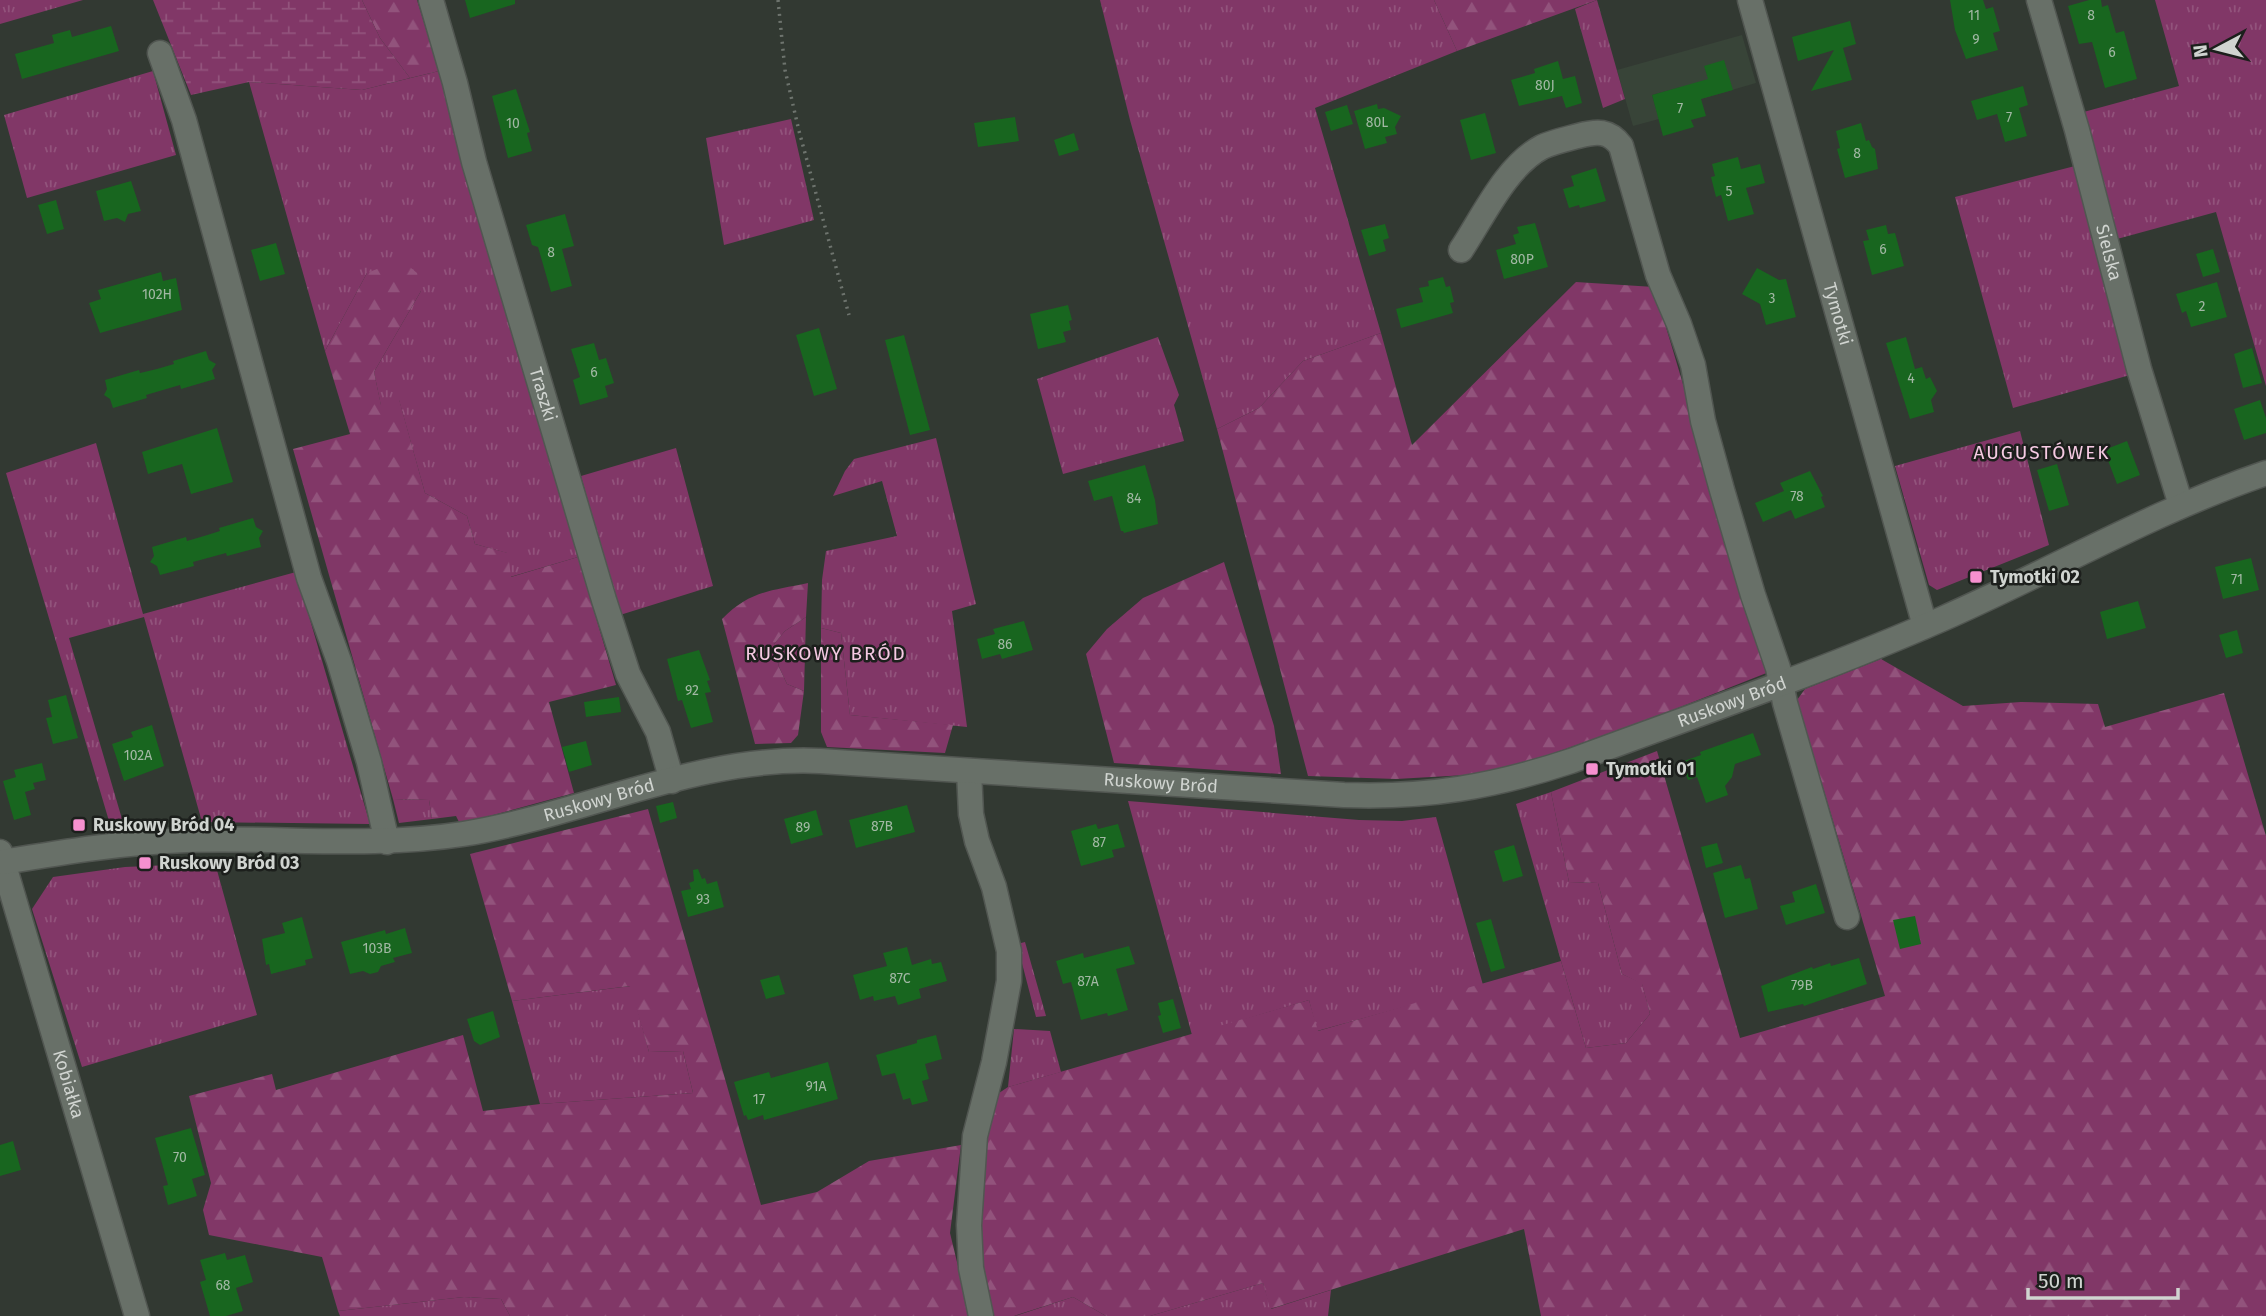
<svg xmlns="http://www.w3.org/2000/svg" width="2266" height="1316" font-family="'Fira Sans',sans-serif">
  <defs>
    <pattern id="grass-tufts" width="24" height="20" patternUnits="userSpaceOnUse" patternTransform="scale(1.75)"><rect width="24" height="20" fill="#813767"/><path d="M3 7l-1-3M5 7V3M7 7l1-3M15 17l-1-3M17 17v-4M19 17l1-3" fill="none" stroke="#92537c"/></pattern>
    <pattern id="forest-firs" width="22" height="20" patternUnits="userSpaceOnUse" patternTransform="scale(1.75)"><rect width="22" height="20" fill="#813767"/><path d="M5 1l3.5 6h-7zM16 11l3.5 6h-7z" fill="#92537c"/></pattern>
    <pattern id="wetland-marsh" width="20" height="14" patternUnits="userSpaceOnUse" patternTransform="scale(1.75)"><rect width="20" height="14" fill="#813767"/><path d="M1 5h8M5 5V1M11 12h8M15 12V8" fill="none" stroke="#92537c"/></pattern>
  </defs>
  <rect width="100%" height="100%" fill="#323932"/>
  <!-- built -->
  <path fill="#384438" d="M1742 35 1756 83 1701 99 1698 87H1681L1652 95 1659 119 1633 126 1617 70Z"/>
  <!-- grass -->
  <path fill="url(#grass-tufts)" d="M0 0H83L0 24Z
    M1100 0H1434L1457 51 1315 108 1381 333 1303 361 1259 408 1217 429 1130 120Z
    M1597 0 1625 99 1603 108 1575 9Z
    M2155 0H2266V386L2216 212 2117 239 2080 113 2179 86Z
    M153 71 176 155 27 198 4 115Z
    M439 71 578 557 510 577 507 553 475 544 467 516 425 493 399 400 381 406 374 372 421 291 367 273 325 351 249 82 362 90Z
    M791 119 814 220 724 245 706 138Z
    M2075 166 2130 375 2013 408 1955 197Z
    M1158 337 1179 395 1174 405 1184 441 1063 474 1037 379Z
    M2020 431 2049 545 1937 590 1929 585 1895 466Z
    M936 438 976 604 952 611 967 727 850 715 841 633 821 628 822 580 826 551 897 536 882 481 833 496 845 471 854 459Z
    M96 443 143 614 296 572 370 824 202 822 144 617 69 638 122 819 109 821 6 473Z
    M676 448 713 586 620 615 581 476Z
    M806 617 804 691 787 684 779 667 774 644 785 631Z
    M1551 792 1569 882 1598 883 1622 974 1642 983 1650 1014 1626 1043 1586 1048 1516 804Z
    M393 799 429 800 432 819 399 823Z
    M1128 801 1359 820 1402 821 1436 817 1483 985 1317 1031 1309 1000 1192 1035Z
    M215 863 257 1015 82 1067 32 909 53 877 125 867Z
    M1025 942 1046 1016 1036 1017 1017 944Z
    M631 986 649 1052 683 1051 693 1093 540 1104 512 1001Z
    M1014 1029 1050 1031 1061 1072 1008 1087Z
    M1263 1283 1271 1309 1331 1290 1328 1316H1150Z
    M464 1297 501 1299 510 1316H340L338 1311Z
    M1073 1297 1106 1316H1015Z"/>
  <!-- forest -->
  <path fill="url(#forest-firs)" d="M362 0H417L439 71 410 78 380 38Z
    M1434 0H1597L1457 51Z
    M405 263 417 273 421 291 374 372 381 405 399 399 425 493 467 516 475 544 508 553 511 577 578 557 616 685 549 702 574 793 460 824 456 816 432 819 429 800 393 799 293 449 350 434 325 351 367 273 387 265Z
    M1576 282 1654 287 1769 672 1645 721 1508 769 1466 775 1396 779 1308 776 1217 429 1259 408 1303 361 1381 333 1412 445Z
    M1224 562 1274 726 1281 774 1114 763 1086 654 1107 629 1143 598Z
    M808 583 806 617 785 631 774 644 779 667 787 684 804 691 798 735 791 743 755 744 722 619C750 591 770 591 808 583Z
    M821 628 841 633 850 715 953 725 945 753 827 747 821 732Z
    M1881 659 1963 706 2021 702 2098 704 2105 727 2224 693 2266 836V1316H1541L1524 1229 1270 1309 1263 1283 1150 1316H1106L1073 1297 1014 1316H989L977 1236 986 1143 999 1093 1008 1087 1309 1000 1318 1031 1561 961 1586 1048 1626 1043 1650 1014 1642 984 1622 974 1598 883 1569 882 1551 792 1657 751 1740 1038 1885 996 1797 700 1805 689Z
    M648 809 761 1205 817 1192 869 1161 961 1145 950 1233 970 1316H510L501 1299 464 1297 338 1311 322 1257 209 1235 203 1210 211 1183 189 1096 272 1074 276 1090 463 1035 483 1111 540 1104 693 1093 683 1051 649 1052 630 986 512 1001 470 854Z"/>
  <!-- wetland -->
  <path fill="url(#wetland-marsh)" d="M153 0H362L380 38 410 78 362 90 249 82 191 95Z"/>
  <!-- building -->
  <path fill="#18661f" d="M465 0H515V4L470 18Z
    M1950 0H1983L1986 9 1993 7 2000 31 1993 33 1998 50 1966 59 1955 30Z
    M2089 0H2101L2102 7 2108 5 2116 33 2124 31 2137 79 2105 88 2092 42 2079 44 2068 6Z
    M1850 21 1856 44 1843 48 1852 80 1811 91 1834 50 1798 61 1792 37Z
    M111 26 119 51 22 79 15 54 54 43 52 35 70 30 72 37Z
    M1724 60 1733 90 1701 99 1706 116 1691 120 1694 127 1663 136 1652 95 1708 79 1704 66Z
    M1558 61 1563 79 1575 76 1582 103 1566 108 1562 96 1519 106 1511 80 1535 73 1534 69Z
    M2023 86 2028 105 2019 108 2027 136 2005 142 1997 114 1977 120 1971 101Z
    M516 89 530 132 527 133 532 151 508 158 492 96Z
    M1377 104 1378 109 1384 108 1401 116 1395 127 1397 134 1385 137 1387 143 1365 149 1354 111Z
    M1347 105 1353 124 1331 131 1325 112Z
    M1485 113 1496 153 1471 160 1460 120Z
    M1015 117 1019 141 978 147 974 123Z
    M1861 123 1866 141 1869 140 1872 147 1875 149 1878 169 1845 178 1837 149 1840 148 1836 131Z
    M1074 133 1079 150 1059 156 1054 140Z
    M1738 157 1741 169 1760 164 1765 183 1746 188 1754 214 1728 221 1721 195 1716 197 1711 177 1715 176 1712 164Z
    M1596 168 1606 201 1580 208 1579 205 1569 208 1563 189 1574 186 1571 176Z
    M131 181 141 211 128 214 125 222 117 218 104 221 96 191Z
    M56 200 64 229 47 234 38 205Z
    M565 214 574 246 562 249 572 286 551 292 538 247 532 245 526 225Z
    M1535 223 1548 267 1504 279 1496 250 1516 244 1513 235 1519 233 1517 227Z
    M1385 224 1389 238 1383 240 1386 251 1369 256 1361 230Z
    M1886 225 1888 234 1895 233 1904 266 1872 275 1863 241 1869 240 1866 230Z
    M276 243 285 274 260 281 251 250Z
    M2213 249 2220 272 2203 277 2196 254Z
    M1757 268 1779 280 1786 279 1796 317 1766 325 1760 304 1742 294Z
    M161 272 163 281 176 278 182 310 100 333 89 303 101 299 98 290Z
    M1443 277 1446 287 1450 286 1454 302 1450 303 1453 313 1401 328 1396 309 1423 302 1419 288 1429 286 1428 281Z
    M2217 282 2227 317 2191 327 2186 311 2182 313 2176 294Z
    M1068 305 1072 320 1069 321 1071 330 1063 332 1066 342 1038 349 1030 314Z
    M819 328 837 389 814 396 796 335Z
    M904 335 930 430 910 435 885 340Z
    M1906 337 1915 369 1922 367 1926 379 1930 377 1937 391 1931 400 1934 412 1910 419 1886 343Z
    M594 343 599 360 606 358 614 383 605 386 608 397 580 405 573 380 580 377 571 349Z
    M2252 348 2262 383 2243 388 2234 354Z
    M206 351 209 360 216 364 212 370 215 379 181 389 180 385 146 395 147 398 113 408 110 399 104 395 107 389 105 380 139 370 140 373 157 369 174 364 173 361Z
    M2260 400 2266 418V433L2244 440 2234 409Z
    M217 428 233 482 191 494 182 464 148 474 142 452Z
    M2127 441 2140 475 2117 484 2104 450Z
    M2057 464 2069 505 2049 511 2037 470Z
    M1145 465 1155 500 1158 524 1124 533 1123 531H1121L1112 496 1094 501 1088 481Z
    M1810 471 1823 496 1821 497 1825 507 1795 519 1791 510 1763 522 1755 503 1784 491 1780 483Z
    M253 518 256 527 263 531 259 538 261 547 227 556 226 553 193 562 194 566 160 575 157 566 150 562 154 556 152 547 186 537 187 541 204 536 220 531 219 528Z
    M2251 558 2259 590 2223 599 2215 567Z
    M2138 601 2146 628 2107 639 2100 612Z
    M1024 621 1033 650 1002 659 1000 654 982 659 977 639 995 634 993 629Z
    M2237 630 2243 653 2226 658 2219 635Z
    M699 650 710 680 707 681 711 692 705 693 713 722 691 728 682 700 678 701 667 659Z
    M66 695 78 738 53 744 46 718 52 717 48 700Z
    M619 697 621 712 586 717 584 702Z
    M152 725 164 766 124 781 112 744 133 737 131 732Z
    M1753 733 1761 755 1735 764 1732 777 1725 786 1728 795 1706 803 1697 777 1688 780 1681 762 1701 755 1700 752Z
    M586 741 592 765 569 772 562 747Z
    M42 763 46 780 33 783 35 789 25 792 31 815 14 820 3 781 16 777 14 770Z
    M673 802 677 818 660 823 656 806Z
    M907 805 915 832 856 848 849 820Z
    M816 810 823 835 791 844 784 819Z
    M1096 824 1098 829 1118 824 1125 847 1112 850 1114 857 1081 866 1071 831Z
    M1717 843 1723 863 1706 868 1701 847Z
    M1514 845 1523 876 1503 882 1494 851Z
    M1741 865 1745 879 1750 878 1758 909 1725 918 1713 873Z
    M698 869 702 879 705 878 707 884 717 881 724 907 688 917 681 891 691 889 689 883 694 881 693 870Z
    M1816 884 1825 913 1786 925 1780 906 1795 902 1792 892Z
    M1915 916 1921 944 1900 949 1893 920Z
    M302 917 313 958 305 960 306 965 271 974 269 964 266 965 262 939 285 933 282 923Z
    M1491 919 1505 968 1491 972 1476 923Z
    M405 928 412 953 393 958 395 962 381 966 378 972 370 974 363 971 350 974 341 942 385 930 386 934Z
    M1129 946 1135 964 1116 969 1128 1010 1108 1016 1107 1013 1081 1020 1071 982 1063 984 1056 961 1083 953 1084 958Z
    M907 947 912 965 931 959 932 964 941 962 947 981 919 989 921 998 898 1005 895 996 874 1001 873 996 860 1000 853 975 887 966 883 953Z
    M1859 958 1867 984 1804 1006 1803 1004 1768 1012 1761 986 1812 967 1813 969 1830 963 1831 966Z
    M779 975 785 994 766 999 760 980Z
    M1173 999 1181 1028 1163 1033 1158 1016 1161 1015 1158 1003Z
    M493 1011 500 1037 480 1045 474 1041 467 1019Z
    M936 1035 942 1059 925 1064 929 1079 922 1081 928 1101 912 1105 910 1098 903 1100 895 1073 882 1076 876 1055 917 1043V1040Z
    M828 1062 838 1099 764 1120 763 1115 748 1120 746 1115 744 1116 734 1082 769 1072 771 1078Z
    M191 1128 205 1175 192 1179 197 1196 168 1205 163 1186 168 1185 155 1138Z
    M13 1141 21 1170 0 1176V1145Z
    M225 1253 227 1260 245 1255 253 1282 236 1288 243 1311 226 1316H210L200 1282 206 1280 200 1260Z"/>
  <g fill="none" stroke-linecap="round" stroke-linejoin="round">
    <defs>
      <g id="minor">
        <path id="s1" d="M431 0 455 83 474 162 604 600 628 674 658 732 672 781"/>
        <path id="s2" d="M1750 0 1925 626"/>
        <path id="s3" d="M2039 0 2077 130 2139 369 2181 505"/>
        <path d="M160 53 184 120 309 578 339 661 369 762 387 842"/>
        <path d="M1461 250C1483 217 1506 166 1542 147 1553 142 1567 139 1578 136 1597 131 1609 130 1621 146L1658 275 1679 324 1693 365 1703 421 1722 490 1753 595 1778 668 1785 703 1847 917"/>
        <path d="M969 771 971 814 977 841 994 887 1009 951V981L994 1062 975 1136 969 1225 971 1268 981 1316"/>
        <path id="s4" d="M0 852 137 1316"/>
        <path id="s5" d="M3 862C64 852 125 842 187 840 280 837 371 848 463 834 582 815 698 755 820 761L1344 795C1427 798 1492 787 1571 761 1695 715 1821 672 1942 619 2051 571 2154 511 2266 473"/>
      </g>
    </defs>
    <!-- minor casing -->
    <use href="#minor" stroke="#515651" stroke-width="27"/>
    <!-- path -->
    <path stroke="#6e746e" stroke-width="3.5" stroke-dasharray="2 5" stroke-linecap="butt" d="M778 0 785 70 799 131 849 315"/>
    <!-- minor -->
    <use href="#minor" stroke="#687068" stroke-width="24"/>
  </g>
  <!-- markers -->
  <g fill="#f690cf" stroke="#1c1f1c" stroke-width="2.5">
    <rect x="1969" y="570" width="14" height="14" rx="3.5"/>
    <rect x="1585" y="762" width="14" height="14" rx="3.5"/>
    <rect x="72" y="818" width="14" height="14" rx="3.5"/>
    <rect x="138" y="856" width="14" height="14" rx="3.5"/>
  </g>
  <g text-anchor="middle" dominant-baseline="central" stroke-width="5" stroke-linejoin="round" paint-order="stroke">
    <!-- number labels -->
    <g font-size="14" fill="#a2b8a4">
      <text x="1974" y="15">11</text>
      <text x="2091" y="15">8</text>
      <text x="1976" y="39">9</text>
      <text x="2112" y="52">6</text>
      <text x="1545" y="85">80J</text>
      <text x="1680" y="108">7</text>
      <text x="2009" y="117">7</text>
      <text x="1377" y="122">80L</text>
      <text x="513" y="123">10</text>
      <text x="1857" y="153">8</text>
      <text x="1729" y="191">5</text>
      <text x="1883" y="249">6</text>
      <text x="551" y="252">8</text>
      <text x="1522" y="259">80P</text>
      <text x="157" y="294">102H</text>
      <text x="1772" y="298">3</text>
      <text x="2202" y="306">2</text>
      <text x="594" y="372">6</text>
      <text x="1911" y="378">4</text>
      <text x="1797" y="496">78</text>
      <text x="1134" y="498">84</text>
      <text x="2237" y="579">71</text>
      <text x="1005" y="644">86</text>
      <text x="692" y="690">92</text>
      <text x="138" y="755">102A</text>
      <text x="882" y="826">87B</text>
      <text x="803" y="827">89</text>
      <text x="1099" y="842">87</text>
      <text x="703" y="899">93</text>
      <text x="377" y="948">103B</text>
      <text x="900" y="978">87C</text>
      <text x="1088" y="981">87A</text>
      <text x="1802" y="985">79B</text>
      <text x="816" y="1086">91A</text>
      <text x="759" y="1099">17</text>
      <text x="180" y="1157">70</text>
      <text x="223" y="1285">68</text>
    </g>
    <!-- street labels -->
    <g font-size="18" fill="#d0d4d0" stroke="#1c1f1c">
      <text stroke="none"><textPath href="#s3" startOffset="262">Sielska</textPath></text>
      <text stroke="none"><textPath href="#s2" startOffset="326">Tymotki</textPath></text>
      <text stroke="none"><textPath href="#s1" startOffset="410">Traszki</textPath></text>
      <text stroke="none"><textPath href="#s5" startOffset="1755">Ruskowy Bród</textPath></text>
      <text stroke="none"><textPath href="#s5" startOffset="1169">Ruskowy Bród</textPath></text>
      <text stroke="none"><textPath href="#s5" startOffset="602">Ruskowy Bród</textPath></text>
      <text stroke="none"><textPath href="#s4" startOffset="242">Kobiałka</textPath></text>
    </g>
    <!-- poi labels -->
    <g font-size="18" font-weight="bold" fill="#d0d4d0" stroke="#1c1f1c" text-anchor="start">
      <text x="1990" y="577">Tymotki 02</text>
      <text x="1606" y="769">Tymotki 01</text>
      <text x="93" y="825">Ruskowy Bród 04</text>
      <text x="159" y="863">Ruskowy Bród 03</text>
    </g>
    <!-- neighbourhood labels -->
    <g font-size="19" letter-spacing="2" fill="#f6cae3" stroke="#1c1f1c">
      <text x="2042" y="452">AUGUSTÓWEK</text>
      <text x="826" y="653">RUSKOWY BRÓD</text>
    </g>
  </g>
  <!-- north arrow -->
  <g transform="translate(2217 49) rotate(263)" stroke="#1c1f1c" stroke-width="5" paint-order="stroke">
  <path d="M0-5L12 26L0 18L-12 26Z" fill="#d0d4d0"/>
  <text y="-10" font-size="19" font-weight="bold" text-anchor="middle" fill="#d0d4d0">N</text>
  </g>
  <!-- scale -->
  <path d="M2028 1288v10h150v-10" fill="none" stroke="#d0d4d0" stroke-width="3.5"/>
  <text x="2038" y="1288" font-size="21" fill="#d0d4d0" stroke="#1c1f1c" stroke-width="5" paint-order="stroke">50 m</text>
</svg>
